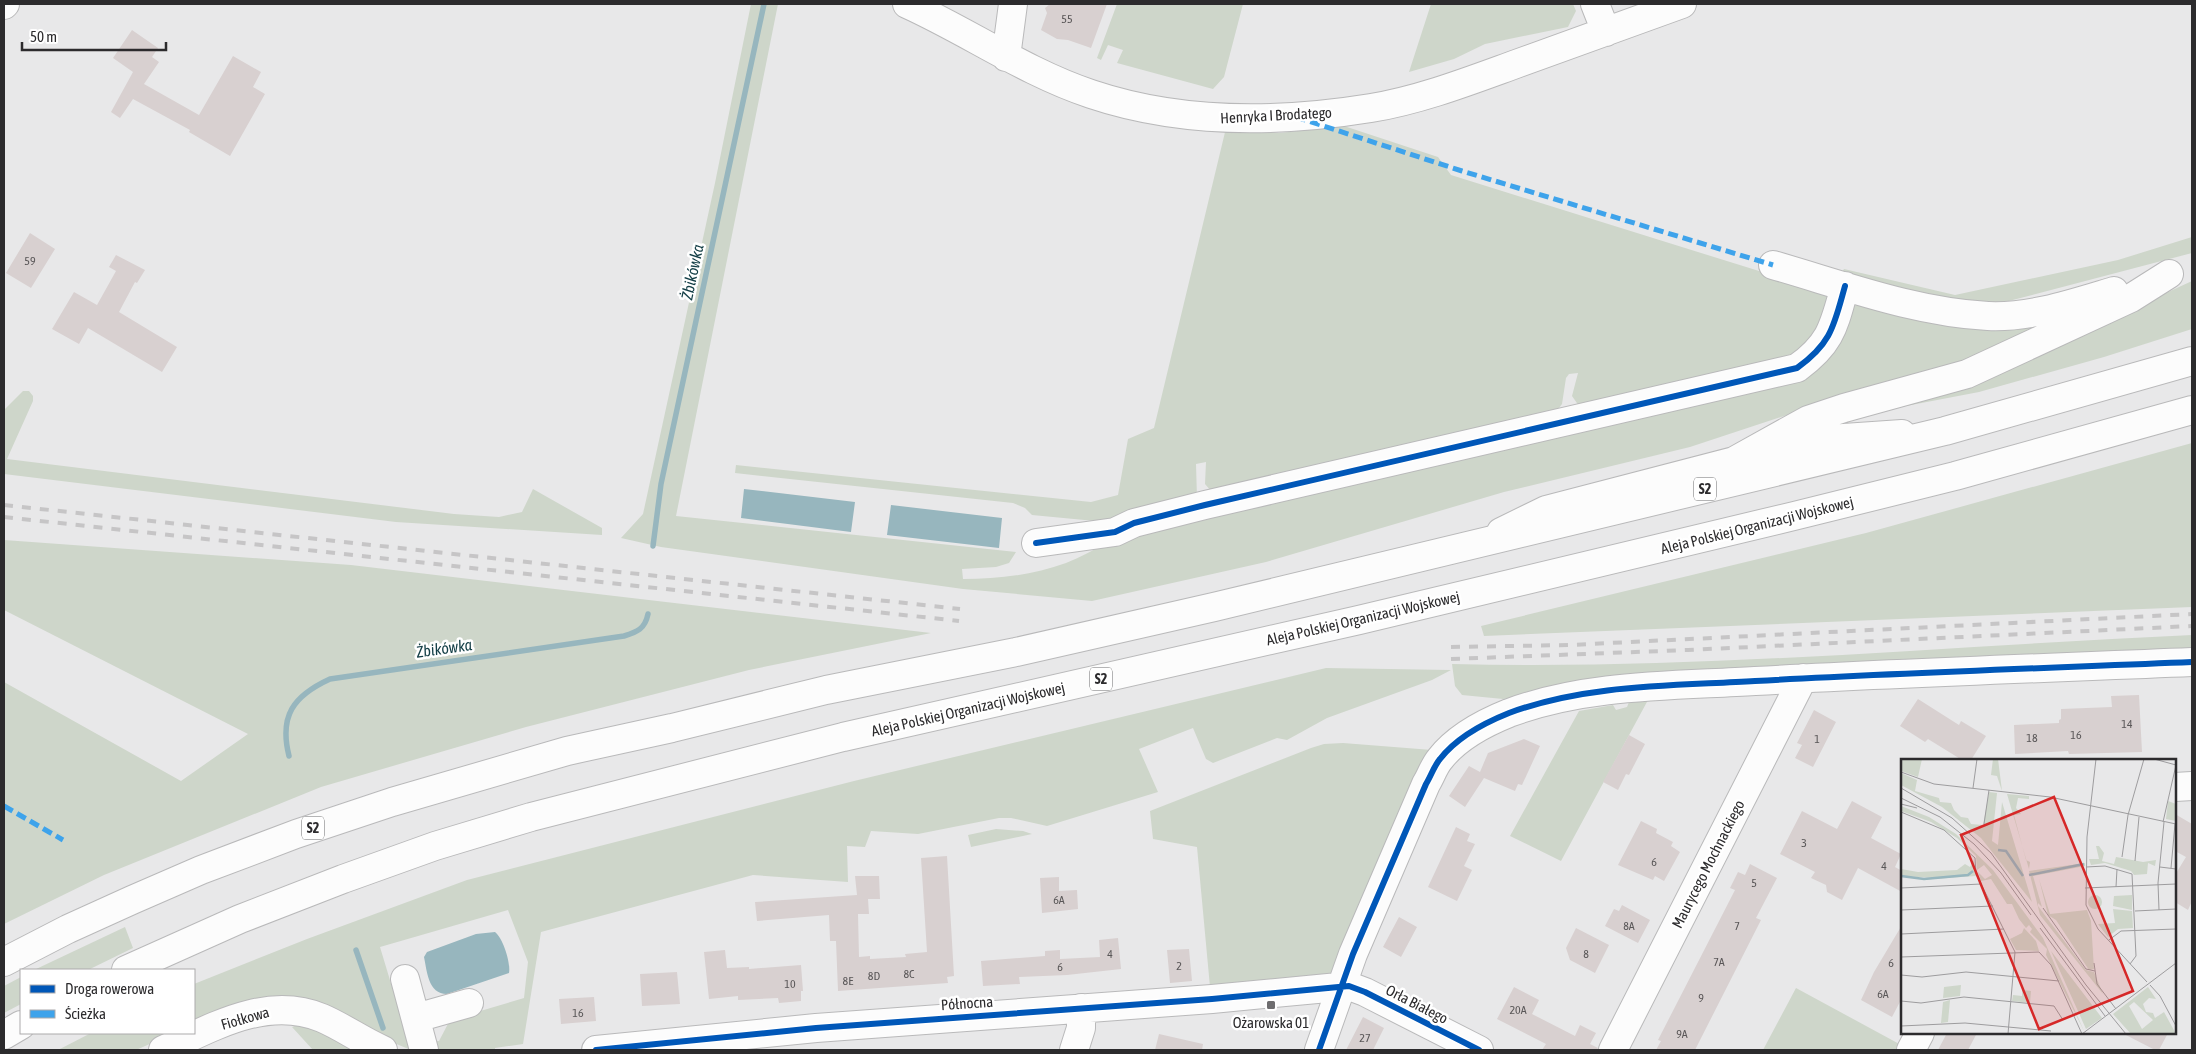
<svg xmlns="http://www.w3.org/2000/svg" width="2196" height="1054" font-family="'Asap Condensed',sans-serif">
  <rect width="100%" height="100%" fill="#e8e8e9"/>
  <!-- green -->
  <path fill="#ced6ca" d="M751 4H778L676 516 1016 552 1009 563 996 567 962 569 963 579C998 579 1033 575 1066 563 1081 557 1095 549 1108 542L1789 378 1851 308 1858 304 2108 300 1976 361 1884 383 1690 447 1504 492 1266 562 1092 601 963 589 661 547 621 538 643 514 715 183Z
    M1117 4H1243L1224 77 1213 89 1117 63 1123 50 1108 45 1101 60 1097 58Z
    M1431 4H1573L1576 11 1568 27 1485 44 1454 59 1409 72Z
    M1344 126 1438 157 1451 175 1823 291 1829 294 1825 324 1791 360 1579 406 1572 396 1578 373 1569 374 1566 378 1562 404 1552 417 1211 491 1205 484 1206 462 1196 464 1197 498 1116 523 1032 515 1025 508 1013 503 735 473 736 465 1091 502 1118 495 1128 439 1154 428 1226 128 1279 133Z
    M2192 237V253L2005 302 1962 304 1840 276 1844 269 1955 295 2118 260Z
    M2192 281V329L2104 357 1979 392 1864 414 2127 311Z
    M23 391H29L33 396V401L7 459 454 514 499 517 522 512 533 489 602 528V535L396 522 4 474V410Z
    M2192 443V607L1484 636 1481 626 1866 533Z
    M4 540 351 565 931 633 749 670 526 727 321 787 104 875 4 924V682L181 781 248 734 4 610Z
    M2192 635V651L1812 668 1773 666 1503 699 1462 695 1455 686 1452 664C1699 670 1946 646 2192 635Z
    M1326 668 1451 670 1432 680 1327 718 1287 740 1277 738 1213 763 1206 759 1193 728 1139 749 1158 792 1047 826 1011 818H999L918 834 871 831 865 847 847 846 848 882 753 875 541 932 523 1044 495 1048V1050H432L428 1040 439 1041 450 1020 524 998 528 962 508 910 380 947 411 1050 377 1036 340 1012 293 997H264L194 1025V984L307 939 467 880 854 781Z
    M1648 700 1561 861 1510 836 1579 711 1613 705 1616 710 1627 707 1629 702Z
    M1343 743 1432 750 1334 969 1329 975 1210 987 1197 847 1153 839 1150 811 1311 748 1324 744Z
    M996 829 1023 831 1032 834 971 847 968 835Z
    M125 927 133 948 88 970H34Z
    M21 977V1004L4 1013V986Z
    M1796 988 1903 1046 1900 1050H1763Z
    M305 1022 361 1050H313L292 1027Z
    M91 1033H175L136 1050H58Z"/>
  <!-- water -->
  <path fill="#97b6be" d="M744 489 855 502 851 532 741 518Z
    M891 505 1002 518 999 548 887 535Z
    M495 932C503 938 511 963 509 973L447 994C428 994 427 971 424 957L427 952 476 934Z"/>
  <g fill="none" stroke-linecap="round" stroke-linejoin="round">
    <!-- stream -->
    <path stroke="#97b6be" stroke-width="5.5" d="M653 546 661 484 764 4
      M289 756C279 716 293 696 330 679L624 636C637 632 645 629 648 614
      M356 950 383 1028"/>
  </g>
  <!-- building -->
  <path fill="#d8d0d0" d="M1050 4H1107L1091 48 1068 40 1057 39 1041 30 1047 13 1045 8Z
    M132 30 158 48 152 57 159 62 144 84 199 115 233 56 261 72 253 87 265 94 230 156 189 132 190 130 133 99 120 118 111 112 133 72 113 58Z
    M30 233 55 249 31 288 6 273Z
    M116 255 145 270 137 283 135 282 119 312 177 347 162 372 88 328 79 344 52 329 74 292 97 305 116 271 109 267Z
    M2139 695 2142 752 2069 754 2068 751 2015 754 2014 725 2059 723V720L2061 719V709L2112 707 2111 696Z
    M1918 699 1959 725 1961 721 1986 736 1971 760H1962L1928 739 1925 742 1900 726Z
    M1814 710 1836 722 1813 767 1795 758 1802 745 1797 743Z
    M1629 735 1645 744 1629 775 1626 774 1618 790 1603 782Z
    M1524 739 1540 746 1522 785 1518 784 1515 791 1484 778 1465 807 1449 796 1469 766 1480 772 1488 753Z
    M1852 801 1882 817 1871 838 1901 854 1895 867 1902 871V892L1858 868 1842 900 1827 892 1826 885 1811 878 1815 872 1780 854 1802 811 1837 829Z
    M2175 814 2192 824V901L2188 910 2175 902V875L2186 857 2175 851Z
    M1641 821 1657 829 1656 833 1673 842 1671 846 1680 852 1664 881 1655 876 1653 880 1618 865Z
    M1456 827 1470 834 1467 841 1475 844 1464 866 1472 870 1457 901 1428 887Z
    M947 856 954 976 947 977 948 983 838 991 836 941H830L829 915 757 921 755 902 857 895 855 876H879L880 899H868L869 914H858L859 957 870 956V959L906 957 905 954 927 952 921 858Z
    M1750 864 1777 878 1756 918 1761 920 1695 1050H1656L1661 1041 1658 1040 1735 890 1730 888 1738 872 1745 875Z
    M1059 877V891L1077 890 1078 909 1042 913 1040 878Z
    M1622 905 1650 920 1638 943 1605 926 1614 909 1619 911Z
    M1399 917 1417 927 1401 957 1383 947Z
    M1902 925V998L1892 1017 1861 1000 1874 972Z
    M1576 928 1609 945 1595 973 1570 960 1566 948Z
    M1118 938 1121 969 1067 975 1019 977 1020 984 983 986 981 961 1045 956V951L1060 950V959L1100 957 1099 940Z
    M1189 949 1192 981 1170 983 1167 950Z
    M725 950 727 968 749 967V969L801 965 803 991H801V1001L779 1003 778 998 738 1000V996L709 999 704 952Z
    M677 972 680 1004 642 1006 640 974Z
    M1514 987 1539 1000 1532 1014 1575 1036 1580 1025 1596 1033 1590 1044 1598 1048 1597 1050H1542L1546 1044 1497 1019Z
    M594 997 596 1021 561 1024 559 999Z
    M1363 1017 1384 1028 1373 1050H1346Z
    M1947 1033H1977L1968 1050H1938Z
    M2122 1033H2168L2159 1050H2155Z
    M1159 1034 1203 1044 1202 1050H1155Z"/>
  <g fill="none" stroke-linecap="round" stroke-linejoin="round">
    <defs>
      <path id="minor" d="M907 4C969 32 1025 72 1091 94 1180 124 1278 123 1371 108 1420 100 1469 81 1516 64 1571 44 1626 24 1682 4
        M1595 4 1606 32
        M4 5 5 4
        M1006 57 1013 4
        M1773 265C1843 285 1914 312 1988 316 2030 318 2074 303 2114 291
        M1734 461 1808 420 1844 408 1967 374 2131 298 2169 274
        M1501 532 1546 510 1815 440 1902 434
        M1036 543 1115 532 1134 523 1205 505 1797 368C1832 343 1834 325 1845 286
        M2175 787 2192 786
        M405 979 424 1050
        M416 1018 469 1003
        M163 1050C213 1027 267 995 322 1018 343 1027 362 1041 383 1050
        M596 1050 816 1028 1212 999 1349 986 1365 992 1479 1050
        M1074 1050 1081 1028V1008
        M1319 1050 1353 954 1426 784C1431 776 1434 766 1440 759 1457 737 1484 723 1509 713 1587 684 1673 686 1755 681 1901 673 2047 668 2192 662
        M1613 1050 1803 678
        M1911 1050 1920 1033"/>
      <path id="highway" d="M4 962 68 929 132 900 201 870 296 834 392 802 567 751 672 728 826 690 1016 652 1214 607 1945 431 2192 361
        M126 970 240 919 343 879 435 846 531 817 843 737 1359 620 1794 516 1955 476 2192 410
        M4 1035 21 1025"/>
    </defs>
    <!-- minor casing -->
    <use href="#minor" stroke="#b9b9ba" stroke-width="30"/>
    <!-- highway casing -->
    <use href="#highway" stroke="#b9b9ba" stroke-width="30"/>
    <!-- minor -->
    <use href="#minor" stroke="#fcfcfc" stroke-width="28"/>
    <!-- highway -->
    <use href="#highway" stroke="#fcfcfc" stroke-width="28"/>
    <!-- rail -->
    <path stroke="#c6c5c6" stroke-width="4" stroke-dasharray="9 9" stroke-linecap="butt" d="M4 505 960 609
      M4 517 959 621
      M1451 647 1570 645 2192 614
      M1451 659 1688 650 2192 626"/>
    <!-- quiet -->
    <path stroke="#3ea3eb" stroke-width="5" stroke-dasharray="10 5" stroke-linecap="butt" d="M1296 117 1462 171 1773 265
      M4 806 63 840"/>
    <defs>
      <path id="cycleway" d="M1036 543 1115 532 1134 523 1205 505 1797 368C1832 343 1834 325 1845 286
        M596 1050 816 1028 1212 999 1349 986 1365 992 1479 1050
        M1319 1050 1353 954 1426 784C1431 776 1434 766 1440 759 1457 737 1484 723 1509 713 1587 684 1673 686 1755 681 1901 673 2047 668 2192 662"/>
    </defs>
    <!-- cycleway casing -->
    <use href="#cycleway" stroke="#fff" stroke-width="9"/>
    <!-- cycleway -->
    <use href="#cycleway" stroke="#0057b8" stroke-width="6"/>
  </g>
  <!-- markers -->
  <rect fill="#6e6d6f" stroke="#fff" stroke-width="2" x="1266" y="1000" width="10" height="10" rx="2.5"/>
  <g text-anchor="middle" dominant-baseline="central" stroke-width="5" stroke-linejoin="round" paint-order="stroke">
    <!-- number labels -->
    <g font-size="12" fill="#5a5758">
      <text x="1067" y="19">55</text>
      <text x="30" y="261">59</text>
      <text x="2127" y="724">14</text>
      <text x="2076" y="735">16</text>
      <text x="2032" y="738">18</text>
      <text x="1817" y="739">1</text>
      <text x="1804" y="843">3</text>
      <text x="1654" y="862">6</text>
      <text x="1884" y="866">4</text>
      <text x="1754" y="883">5</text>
      <text x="1059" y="900">6A</text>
      <text x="1629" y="926">8A</text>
      <text x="1737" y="926">7</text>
      <text x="1110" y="954">4</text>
      <text x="1586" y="954">8</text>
      <text x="1719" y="962">7A</text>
      <text x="1891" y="963">6</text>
      <text x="1179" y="966">2</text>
      <text x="1060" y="967">6</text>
      <text x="909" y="974">8C</text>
      <text x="874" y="976">8D</text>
      <text x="848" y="981">8E</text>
      <text x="790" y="984">10</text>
      <text x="1883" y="994">6A</text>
      <text x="1701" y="998">9</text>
      <text x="1518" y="1010">20A</text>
      <text x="578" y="1013">16</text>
      <text x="1682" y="1034">9A</text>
      <text x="1365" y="1038">27</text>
    </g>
    <!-- shield labels -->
    <g fill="#fff" stroke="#6b6b6c" stroke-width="1">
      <rect x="1694" y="477.5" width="22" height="23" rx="4"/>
      <rect x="1090" y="667.5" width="22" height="23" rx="4"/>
      <rect x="302" y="816.5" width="22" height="23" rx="4"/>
    </g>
    <g font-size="14" font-weight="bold" fill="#2c2b2d">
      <text x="1705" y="489">S2</text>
      <text x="1101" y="679">S2</text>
      <text x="313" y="828">S2</text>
    </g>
    <!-- street labels -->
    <g font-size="15" fill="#2c2b2d" stroke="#fff">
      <text transform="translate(1276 115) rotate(-3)">Henryka I Brodatego</text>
      <text transform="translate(1757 525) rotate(-14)">Aleja Polskiej Organizacji Wojskowej</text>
      <text transform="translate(1363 618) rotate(-13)">Aleja Polskiej Organizacji Wojskowej</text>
      <text transform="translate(968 709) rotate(-13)">Aleja Polskiej Organizacji Wojskowej</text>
      <text transform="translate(1708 864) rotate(-63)">Maurycego Mochnackiego</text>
      <text transform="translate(967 1003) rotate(-4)">Północna</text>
      <text transform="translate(1417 1004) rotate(27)">Orła Białego</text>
      <text transform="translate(245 1018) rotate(-16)">Fiołkowa</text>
    </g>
    <!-- poi labels -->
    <g font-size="15" fill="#2c2b2d" stroke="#fff">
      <text x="1271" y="1022">Ożarowska 01</text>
    </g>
    <!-- water labels -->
    <g font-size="16" font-style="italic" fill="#133e46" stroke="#fff">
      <text transform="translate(692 272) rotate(-78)">Żbikówka</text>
      <text transform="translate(444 648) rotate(-8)">Żbikówka</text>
    </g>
  </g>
  <!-- overview -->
  <g transform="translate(1901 759)">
    <rect width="275" height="275" fill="#e8e8e9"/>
    <path d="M0 0H21L17 18 0 12ZM92 0H97L101 32 96 17 90 16ZM0 14 16 21 14 32 38 39 39 43 50 44 53 51 60 58 67 59 70 65 82 66 88 33 96 34 91 82 97 86 101 43 131 143 80 79 41 48 0 26ZM106 35 128 37V40L117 39 115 49 120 55 113 56 125 101 129 103 128 110ZM267 42 275 45V62L265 60ZM0 47 28 58 55 75 92 111 142 179 183 272 145 196 146 190 129 173 131 170 128 166 125 169 118 160 111 145H106L90 120 80 122 77 113 84 120 91 116 83 106 76 111 75 97 56 79 30 63 0 52ZM195 87H198L203 94 201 102 213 105 215 98 242 103 255 101 254 107 247 104 246 115 233 116 230 112 204 104 190 106 188 100H198ZM73 101 75 117 18 121 0 118 18 121 34 119 0 117V110L17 113 56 111 64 105 69 108ZM184 104V107L132 117 141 148 137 144V147L185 211 193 213 202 235 139 156 128 112ZM138 120 149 155 186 151 190 162 193 210 188 211 155 161 147 156ZM231 136V151L212 147 213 137ZM187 143a7 7 0 1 1 14 0a7 7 0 1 1-14 0ZM212 150 231 152 232 169 217 170 207 178 197 165 214 164ZM123 169 135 182 138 192 115 191 109 180 121 174ZM150 192 201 259 185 270ZM60 226 59 237 42 239 43 228ZM247 228 255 240 248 239 242 245 245 253 252 254 254 259 263 253 275 275H230L212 255ZM233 243 252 261 241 270 228 247ZM121 231 130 232 129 244 111 242 112 236 121 237ZM49 241 47 263 40 264 42 243Z" fill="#ced6ca" fill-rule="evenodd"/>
    <path fill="none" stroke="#97b6be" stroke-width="2.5" d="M97 91 105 92 122 117M128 116 183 105M0 117 23 120 67 116 72 112"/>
    <path fill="none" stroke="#9d9c9e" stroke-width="1" d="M195 0 186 78 185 146 197 170 246 223M253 0 275 6M0 13 33 25 149 38 275 65M0 29 51 59 90 94 185 226 225 275M72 29 76 0M0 39 39 58 73 85 100 114 130 156M0 45 16 49M0 53 43 71 74 99 75 115 114 193 107 275M262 63 275 6M83 65 88 31M221 98 227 56 243 0M234 102 238 58M185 108 204 107 231 115 235 197 229 205M259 108 275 110M270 109 274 65M215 128 216 110M0 129 80 125M184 129 275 125M142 149 185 210 194 212M0 151 92 147M258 151 257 124 263 63M234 152 275 150M139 169 204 257M0 175 103 170M208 181 220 172 275 170M0 198 138 193 150 206 181 275M193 204 196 225 215 250M0 216 21 218 65 213 158 222M249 226 259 237 275 267M0 242 20 244 63 238 153 247 162 261M0 267 64 264 150 272M181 275 275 204"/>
    <path fill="#d62828" fill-opacity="0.15" stroke="#d62828" stroke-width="2.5" d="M153 38 232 232 138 270 60 76Z"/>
    <rect width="275" height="275" fill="none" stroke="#2c2b2d" stroke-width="2.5"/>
  </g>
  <!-- border -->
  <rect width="2196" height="1054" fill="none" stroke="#2c2b2d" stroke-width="10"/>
  <!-- legend -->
  <rect x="20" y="969" width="175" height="65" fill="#ffffff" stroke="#abaaab"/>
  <rect x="30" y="985" width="25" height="8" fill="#0057b8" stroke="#abaaab"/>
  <text x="65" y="994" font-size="15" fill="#2c2b2d">Droga rowerowa</text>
  <rect x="30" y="1010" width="25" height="8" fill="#3ea3eb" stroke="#abaaab"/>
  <text x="65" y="1019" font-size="15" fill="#2c2b2d">Ścieżka</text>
  <!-- scale -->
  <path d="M22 42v8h144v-8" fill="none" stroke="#2c2b2d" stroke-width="2.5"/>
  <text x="30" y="42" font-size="15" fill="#2c2b2d" stroke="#ffffff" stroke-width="4" paint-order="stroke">50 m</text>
</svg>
